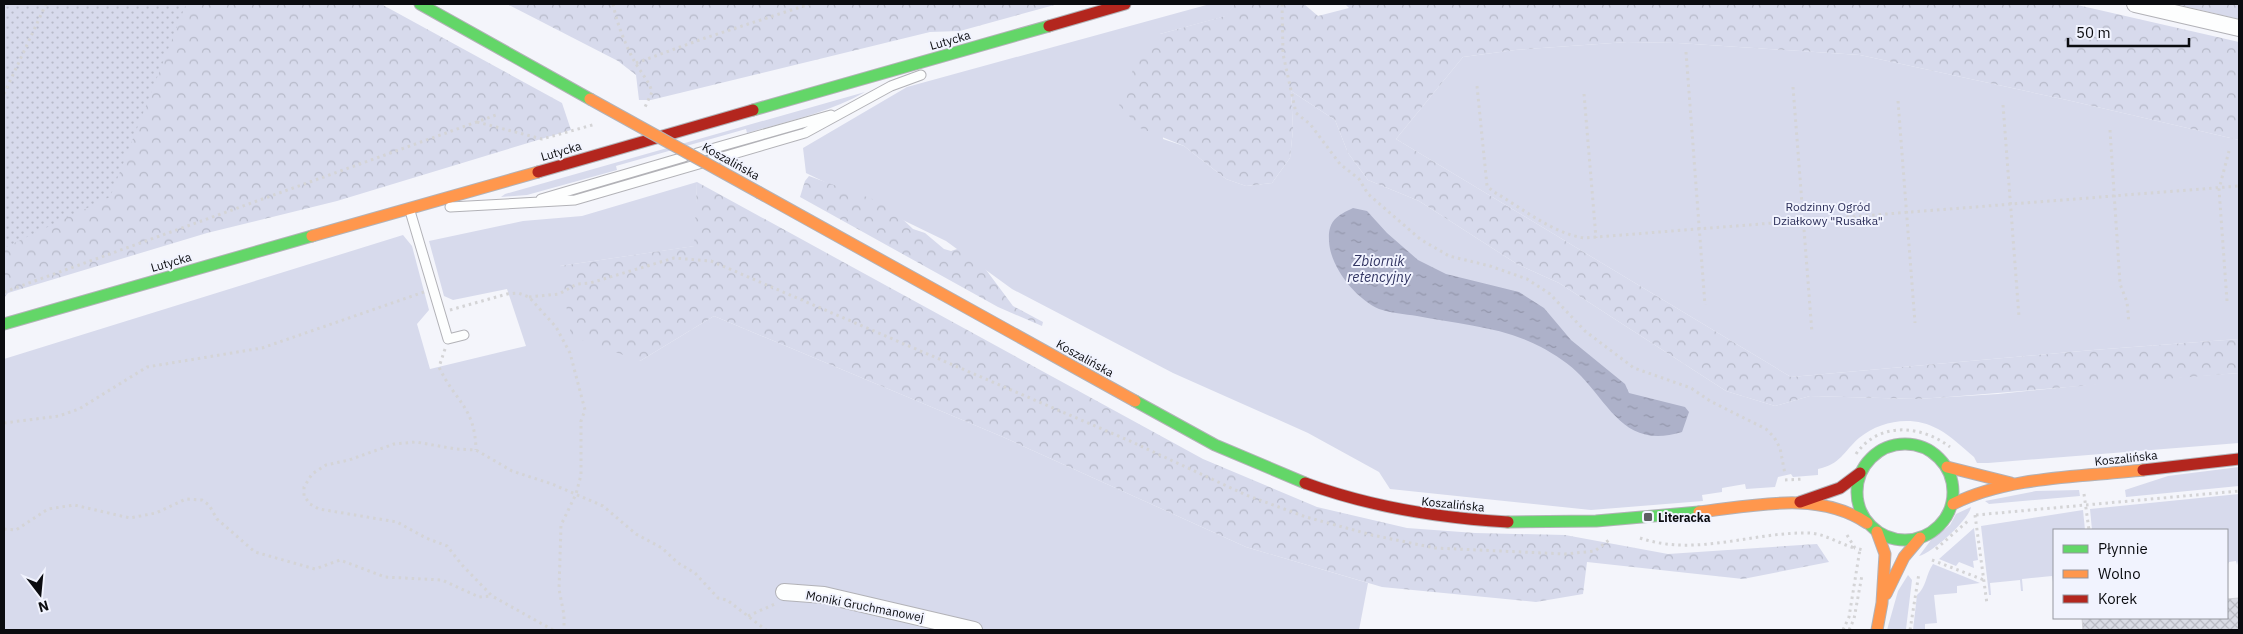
<svg xmlns="http://www.w3.org/2000/svg" width="2243" height="634" font-family="'IBM Plex Sans',sans-serif">
  <defs>
    <pattern id="forest-crowns" width="20" height="18" patternUnits="userSpaceOnUse" patternTransform="scale(1.25)"><rect width="20" height="18" fill="#d7daec"/><path d="M2 6a3 3 0 1 1 6 0M12 15a3 3 0 1 1 6 0" fill="none" stroke="#b7bac9"/></pattern>
    <pattern id="park-dots" width="8" height="8" patternUnits="userSpaceOnUse" patternTransform="scale(1.25)"><rect width="8" height="8" fill="#d7daec"/><path d="M2 2h.1M6 6h.1" fill="none" stroke="#b7bac9" stroke-width="1.8" stroke-linecap="round"/></pattern>
    <pattern id="water-ripples" width="26" height="14" patternUnits="userSpaceOnUse" patternTransform="scale(1.25)"><rect width="26" height="14" fill="#adb1c9"/><path d="M2 4q2-2 4 0t4 0M15 11q2-2 4 0t4 0" fill="none" stroke="#9497ac"/></pattern>
    <pattern id="building-cross-hatch" width="8" height="8" patternUnits="userSpaceOnUse" patternTransform="scale(1.25)"><rect width="8" height="8" fill="#d9dbe4"/><path d="M0 0l8 8M0 8l8-8" fill="none" stroke="#b9bbc3"/></pattern>
  </defs>
  <rect width="100%" height="100%" fill="#f4f5fb"/>
  <!-- green -->
  <path fill="#d7daec" d="M1210 4H1235L1226 16 1160 34 1163 139 1184 146 1226 179 1246 186 1272 183 1290 158 1293 129 1291 91 1335 120 1348 153 1368 180 1419 201 1517 264 1559 283 1726 391 1775 406 1810 396 1917 399 1998 394 2127 381 2239 373V443L1988 463H1977L1974 457C1963 448 1951 436 1938 429 1913 415 1881 420 1859 438 1843 452 1841 464 1818 469V475L1793 477 1791 474 1778 477 1775 487 1746 489 1745 484 1722 488V492L1702 495 1703 501 1591 510 1390 489 1379 472 1308 433 1173 373 1012 289 946 241 806 173 803 148 907 87Z
    M1627 42 1678 43 1860 55 2067 100 2239 140V339L2093 350 1791 377 1396 139 1463 57 1515 50Z
    M865 92C829 113 787 121 747 133L746 129 616 166 617 170 527 195 501 197 505 194Z
    M697 182 695 246 560 266 640 361 714 316 1003 437 1246 547 1368 583 1359 630H4V359L403 235 412 246 429 310 417 324 430 369 526 346 507 289 453 300 444 296 429 241 523 221 582 216Z
    M2239 467V486L2126 497 2125 490 2168 476Z
    M2079 490 2080 496 1989 504 1985 501 2036 491Z
    M2239 494V557L2237 565 2236 561 2229 562 2227 566V530H2092L2090 509Z
    M1971 507C1969 520 1932 553 1919 556L1931 540 1950 525 1956 514Z
    M2083 510 2085 530H2054V588L2052 576 2022 579 2023 591H2021L2020 580 1990 583 1991 595H1989L1981 526Z
    M1974 528 1978 560 1973 561 1974 568 1959 562 1956 566 1939 559Z
    M1933 564 1980 583 1957 586V593L1934 595 1937 623 1925 624V630H1913L1917 595C1926 588 1926 574 1933 564Z
    M1908 575 1912 580 1906 629 1887 630 1898 591Z"/>
  <!-- forest -->
  <path fill="url(#forest-crowns)" d="M4 4H381L562 103 571 130 337 201 207 233 8 293 4 298Z
    M507 4H1058L960 31 930 32 651 100H639L636 75 618 61Z
    M1235 4H1304L1318 16 1349 8 1345 4H2073L2239 42V140L2067 100 1860 55 1678 43 1627 42 1515 50 1463 57 1396 139 1791 377 2093 350 2239 339V373L1948 397 1917 399 1810 396 1775 406 1726 391 1559 283 1517 264 1419 201 1368 180 1348 153 1335 120 1291 91 1293 129 1290 158 1272 183 1246 186 1226 179 1184 146 1140 128 1119 105 1134 67 1160 34 1225 16Z
    M2175 4H2239V19Z
    M809 176 878 201 896 213 913 229 925 233 944 249 951 251 960 248 975 255 1013 306 1043 322 1042 326 998 307 800 197 805 181Z
    M697 182 1203 459 1317 507 1407 528 1475 533 1565 535 1668 554 1817 544 1829 562 1743 579 1587 562 1583 594 1536 602 1382 587 1246 547 1003 437 714 316 640 361 571 336 560 266 694 246Z"/>
  <!-- park -->
  <path fill="url(#park-dots)" d="M4 4H186L110 197 4 248Z"/>
  <!-- water -->
  <path fill="url(#water-ripples)" d="M1353 208 1367 211 1387 233 1418 260 1446 274 1519 292 1544 308 1571 340 1625 384 1629 393 1685 407 1689 412 1682 432C1627 449 1612 409 1581 376 1571 365 1554 354 1541 347 1504 327 1458 324 1417 316 1405 314 1390 313 1379 309 1356 299 1330 267 1329 241 1328 221 1336 216 1353 208Z"/>
  <!-- building -->
  <path fill="url(#building-cross-hatch)" stroke="#cfd0d5" d="M2239 598V630H2083L2082 618H2227V599Z"/>
  <g fill="none" stroke-linecap="round" stroke-linejoin="round">
    <defs>
      <path id="lane" d="M697 153 831 115
        M541 199 684 157
        M450 207 575 200 805 133 891 86 921 75
        M410 211 448 339 464 335"/>
      <path id="street" d="M2135 4 2239 28
        M784 592 824 595 974 630"/>
      <path id="fast" d="M420 4 590 99
        M753 110 1049 26
        M4 324 312 236
        M1135 401 1215 445 1305 483
        M1857 492a48 48 0 1 1 96 0a48 48 0 1 1-96 0Z
        M1508 522 1596 521 1699 512"/>
      <path id="slow" d="M760 193 1135 401
        M312 236 538 172
        M1947 467 2011 483
        M1953 504C2009 476 2082 477 2143 470
        M1699 512C1753 506 1818 490 1867 523
        M1877 532 1885 554 1882 603 1877 630
        M1886 594 1904 557 1920 538"/>
      <path id="jam" d="M1049 26 1125 4
        M538 172 753 110
        M2143 470 2239 459
        M1305 483C1370 507 1439 518 1508 522
        M1800 502 1840 488 1860 473"/>
    </defs>
    <!-- lane casing -->
    <use href="#lane" stroke="#b2b2b7" stroke-width="11"/>
    <!-- street casing -->
    <use href="#street" stroke="#b2b2b7" stroke-width="18"/>
    <!-- fast casing -->
    <use href="#fast" stroke="#b2b2b7" stroke-width="13"/>
    <!-- slow casing -->
    <use href="#slow" stroke="#b2b2b7" stroke-width="13"/>
    <!-- jam casing -->
    <use href="#jam" stroke="#b2b2b7" stroke-width="13"/>
    <!-- path -->
    <path stroke="#d4d4d6" stroke-width="3" stroke-dasharray="2.5 4" stroke-linecap="butt" d="M613 4C617 24 626 47 636 64 642 74 649 81 652 92L645 107
      M1282 4 1283 54 1296 113 1310 124 1340 164 1359 179 1368 194 1420 239 1449 256 1490 266 1527 279 1550 294 1585 331 1634 368 1691 388 1710 401 1766 429 1774 437 1780 448 1785 474
      M1686 52 1705 305
      M636 63 705 38 810 4
      M1477 86 1487 186 1494 192C1522 208 1552 233 1584 238L2239 186
      M1793 87 1812 333
      M4 94 46 4
      M1584 94 1596 238
      M1898 101 1915 323
      M2003 105 2019 317
      M477 122 542 139 596 124
      M2110 130 2120 284 2127 302 2129 323
      M4 292 496 115
      M529 297 559 294 577 284 590 283 674 258 711 261 1130 441 1246 495 1306 517 1372 535 1435 548 1565 554 1595 551 1609 540
      M2227 301 2219 189 2229 151
      M450 310 507 294 518 293 529 297 556 327 570 353 585 410 581 421V475L576 494 561 525 559 589 564 615V630
      M445 349 439 367C455 402 475 406 476 450
      M4 423 59 416 79 409 147 367 262 348 424 292
      M1856 454C1879 421 1921 425 1950 447
      M1785 480 1803 479
      M2084 494 2089 530
      M1975 515 1987 604
      M1976 515 2239 491
      M4 529 16 530 48 509 74 505 130 518 156 513 186 499 202 500 209 505 217 519 255 552 315 569 340 560 385 577 442 580 479 597 492 596
      M1847 535 1855 548 1863 550
      M1640 538C1695 557 1752 532 1808 533 1824 533 1839 544 1855 548
      M1936 549 1969 520
      M1932 560 1984 580
      M748 616 775 604
      M553 630 492 596 462 565 447 546 426 538 397 522 319 509 310 504 304 496V487L312 474 326 465 349 460 394 444 416 442 456 449 476 450 512 471 552 484 603 506 636 534 662 548 678 563 695 573 718 598 727 600 766 630
      M1843 630 1849 617 1860 549
      M1849 630 1854 619 1862 575
      M1910 630 1919 573"/>
    <!-- lane -->
    <use href="#lane" stroke="#fdfefe" stroke-width="9"/>
    <!-- street -->
    <use href="#street" stroke="#fdfefe" stroke-width="16"/>
    <!-- fast -->
    <use href="#fast" stroke="#63d668" stroke-width="11"/>
    <!-- slow -->
    <use href="#slow" stroke="#ff974d" stroke-width="11"/>
    <!-- jam -->
    <use href="#jam" stroke="#b3261e" stroke-width="11"/>
    <defs>
      <path id="slow-bridge" d="M590 99 760 193"/>
    </defs>
    <!-- slow-bridge casing -->
    <use href="#slow-bridge" stroke="#b2b2b7" stroke-width="13" stroke-linecap="butt"/>
    <!-- slow-bridge -->
    <use href="#slow-bridge" stroke="#ff974d" stroke-width="11"/>
  </g>
  <!-- markers -->
  <rect fill="#5d5e62" stroke="#f1f3fe" stroke-width="2" x="1643" y="512" width="10" height="10" rx="2.5"/>
  <g text-anchor="middle" dominant-baseline="central" stroke-width="4" stroke-linejoin="round" paint-order="stroke">
    <!-- street labels -->
    <g font-size="12" fill="#0b0c10" stroke="#f1f3fe">
      <text transform="translate(950 40) rotate(-16)">Lutycka</text>
      <text transform="translate(561 151) rotate(-16)">Lutycka</text>
      <text transform="translate(731 161) rotate(29)">Koszalińska</text>
      <text transform="translate(171 262) rotate(-16)">Lutycka</text>
      <text transform="translate(1085 358) rotate(29)">Koszalińska</text>
      <text transform="translate(2126 458) rotate(-6)">Koszalińska</text>
      <text transform="translate(1453 504) rotate(6)">Koszalińska</text>
      <text transform="translate(865 606) rotate(11)">Moniki Gruchmanowej</text>
    </g>
    <!-- park labels -->
    <g font-size="12" fill="#2b2e59" stroke="#f1f3fe">
      <text x="1828" y="206">Rodzinny Ogród<tspan x="1828" dy="14">Działkowy "Rusałka"</tspan></text>
    </g>
    <!-- poi labels -->
    <g font-size="12" font-weight="bold" fill="#0b0c10" stroke="#f1f3fe" text-anchor="start">
      <text x="1658" y="517">Literacka</text>
    </g>
    <!-- water labels -->
    <g font-size="14" font-style="italic" fill="#333663" stroke="#f1f3fe">
      <text x="1379" y="261">Zbiornik<tspan x="1379" dy="16">retencyjny</tspan></text>
    </g>
  </g>
  <!-- border -->
  <rect width="2243" height="634" fill="none" stroke="#0b0c10" stroke-width="10"/>
  <!-- legend -->
  <rect x="2053" y="529" width="175" height="90" fill="#f1f3fe" stroke="#95979f"/>
  <rect x="2063" y="545" width="25" height="8" fill="#63d668" stroke="#95979f"/>
  <text x="2098" y="554" font-size="15" fill="#0b0c10">Płynnie</text>
  <rect x="2063" y="570" width="25" height="8" fill="#ff974d" stroke="#95979f"/>
  <text x="2098" y="579" font-size="15" fill="#0b0c10">Wolno</text>
  <rect x="2063" y="595" width="25" height="8" fill="#b3261e" stroke="#95979f"/>
  <text x="2098" y="604" font-size="15" fill="#0b0c10">Korek</text>
  <!-- north arrow -->
  <g transform="translate(40 594) rotate(164)" stroke="#f1f3fe" stroke-width="4" paint-order="stroke">
  <path d="M0-4L9 19L0 12L-9 19Z" fill="#0b0c10"/>
  <text y="-8" font-size="14" font-weight="bold" text-anchor="middle" fill="#0b0c10">N</text>
  </g>
  <!-- scale -->
  <path d="M2068 38v8h121v-8" fill="none" stroke="#0b0c10" stroke-width="2.5"/>
  <text x="2076" y="38" font-size="15" fill="#0b0c10" stroke="#f1f3fe" stroke-width="4" paint-order="stroke">50 m</text>
</svg>
